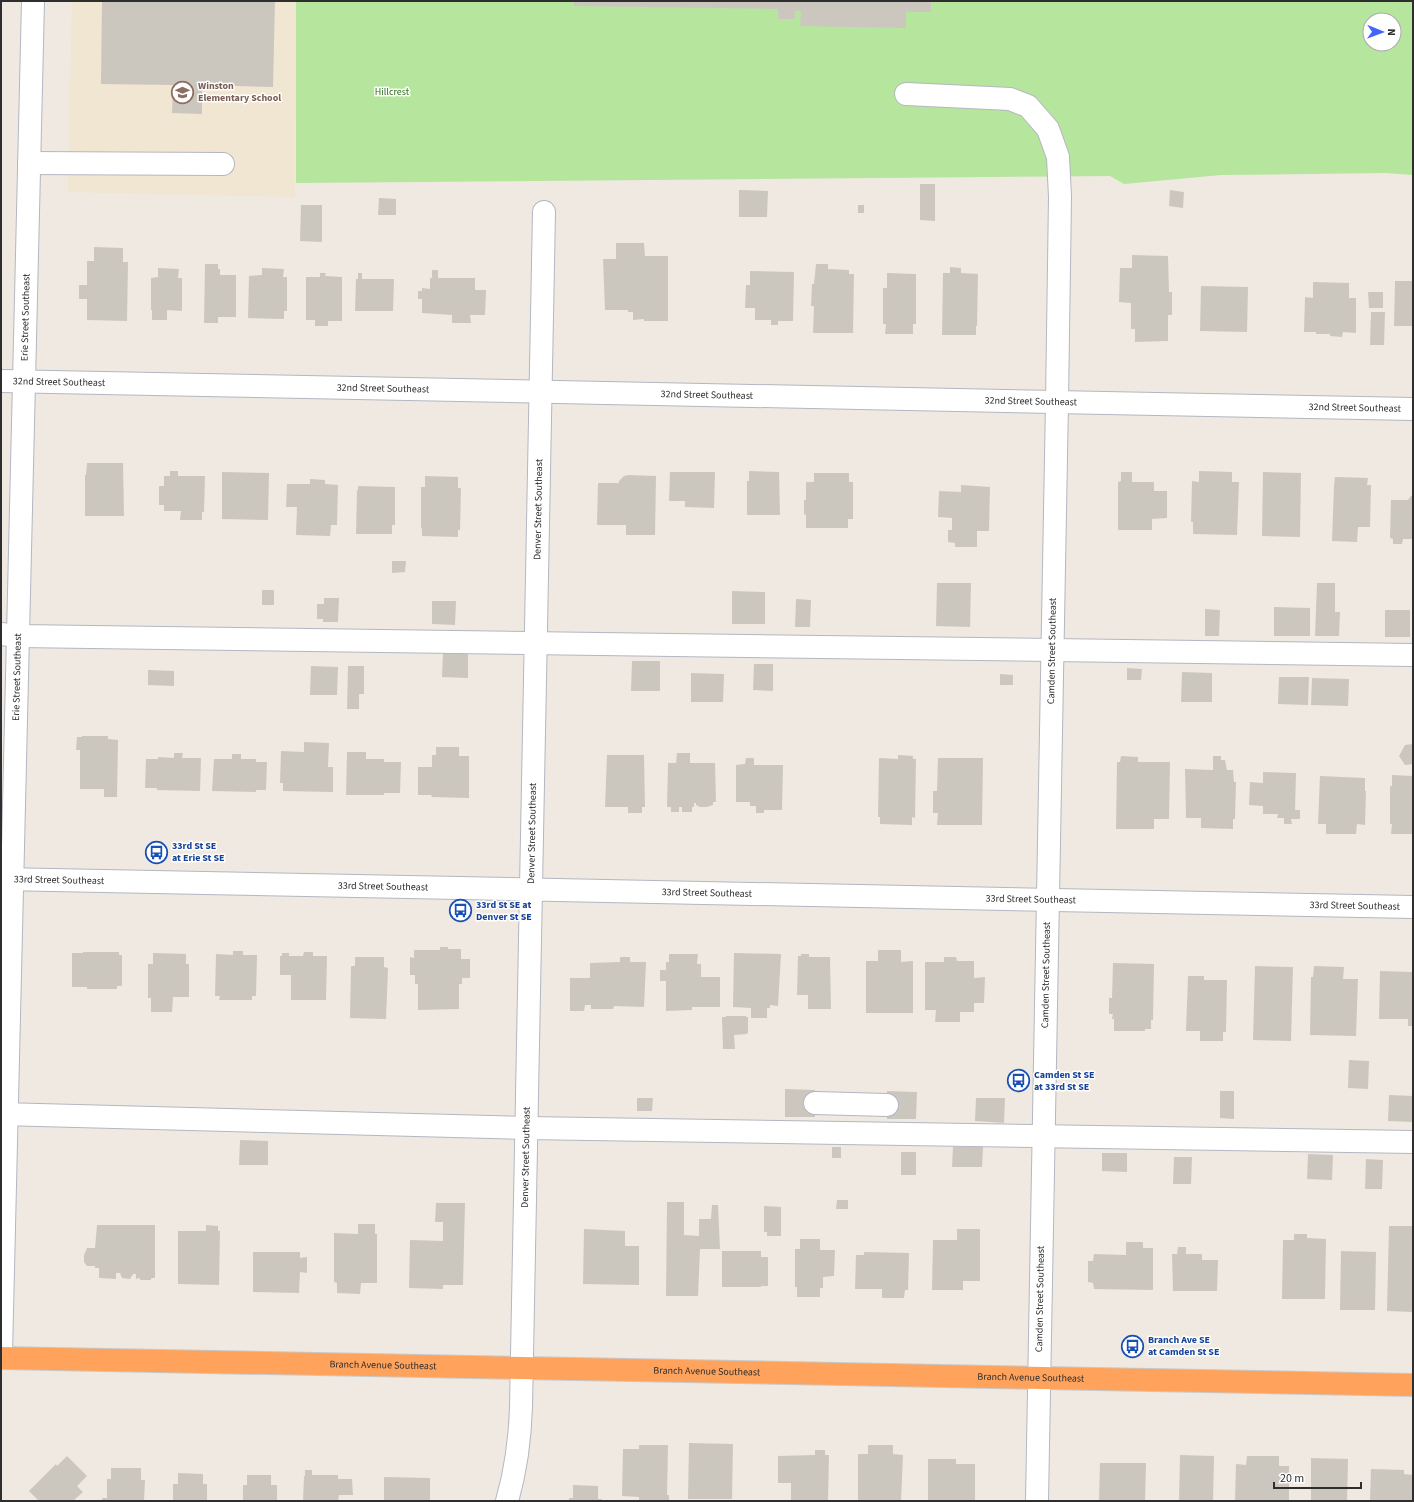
<svg xmlns="http://www.w3.org/2000/svg" width="1414" height="1502" font-family="'Source Sans 3',sans-serif">
  <rect width="100%" height="100%" fill="#efe9e1"/>
  <!-- education -->
  <path fill="#f0e6d1" d="M72 1H296L295 197 68 192Z"/>
  <!-- green -->
  <path fill="#b6e59e" fill-rule="evenodd" d="M296 1H1413V175L1386 173 1221 175 1124 184 1110 176 296 183ZM1370 20H1394V44H1370Z"/>
  <!-- building -->
  <path fill="#cbc7bf" d="M102 1H275L273 87 202 85V114L172 113 173 85 101 84Z
    M574 1H931V12H906V28L800 26 801 11H795V19H778V9L574 6Z
    M920 184H935V221L920 220Z
    M739 190 768 191 767 217H739Z
    M1170 190 1184 192 1183 208 1169 206Z
    M379 198 396 199V215H378Z
    M301 205H322V242L300 241Z
    M858 205H864V213H858Z
    M616 243H644L645 256H668V321H644V319L633 320V312H628V310H605L603 259H616Z
    M94 247 123 248V262H128L127 321 87 320V299H79V285H87V261H94Z
    M1132 255 1168 256 1169 292H1172V315H1168V341L1135 342V329H1131V303L1119 302 1120 268H1132Z
    M205 264H218V269H220V275H236V317H218V323H204Z
    M816 264H828V269L849 270V274H854L853 333H813L814 306H811L812 284H814Z
    M950 267 961 268V273L978 274 977 326H976V335H942L943 273H950Z
    M158 268 179 269 178 278H182V311L167 310V320H152V310H151V278L158 277Z
    M262 268 284 269 283 277H287V311H284V319L248 318 249 276 262 275Z
    M432 270H438V278H475V290H486L485 315H470L471 323H452V315L422 313V299H418V291H422V288L430 289V278H432Z
    M750 271 794 272 793 321H778V325H771V320H755V308H745L746 285H750Z
    M320 273H326L325 276 342 277V321H328V326H315V320H306V277H320Z
    M358 273H362V279H394L393 311H355L356 279H358Z
    M887 273 916 274V324H913V334H885L886 324H883V288H887Z
    M1395 281H1413V326H1394Z
    M1313 282 1349 283V298H1356V333L1343 332 1342 337 1330 336V334H1316V332H1304L1305 297 1313 298Z
    M1201 286 1248 287 1247 332 1200 331Z
    M1368 292H1383V308H1369Z
    M1371 312H1385L1384 345H1370Z
    M87 463H123L124 516H85V475H86Z
    M170 471H178V476H205L204 512H202V520H180L181 511H164V505H159V486H164V476H170Z
    M749 471 779 472 780 515H747V481H749Z
    M1199 471 1232 472V482H1239L1237 535 1193 534V522H1191L1192 481 1199 482Z
    M222 472 269 473 268 520 222 519Z
    M670 472H715L714 508 685 507V501H669Z
    M1121 472H1132V482H1154V491H1167V518L1152 519V530H1118V482L1121 481Z
    M1263 472 1301 473 1300 537 1262 536Z
    M814 473H849V482H853V519H848V528H806V514L804 515V500H806V482H814Z
    M628 475 656 476 655 535H626V525H597L598 483H619V481L624 476Z
    M425 476 458 477V488H461L460 530H458V537L422 536V529L421 528V487H425Z
    M1335 477 1368 478 1367 485H1371L1370 527H1358L1357 542 1332 541 1334 486Z
    M310 479 325 480V484L338 485 337 525H331L330 536 296 535 297 507H286L287 484H310Z
    M961 485 990 487 989 531H977V547H955V543L948 542V530H952V518L938 517 939 491 961 492Z
    M358 486 395 487V525H392V534H356L357 490H358Z
    M1413 495V539H1403L1402 544H1393V539L1390 538 1391 500H1408L1411 496Z
    M392 561H406L405 572 392 573Z
    M937 583H971L970 627 936 626Z
    M1317 583H1335V612H1340L1339 636H1315Z
    M262 590H274V605H262Z
    M732 591 765 592V624H732Z
    M324 598H339L338 622H323V619H317V604H324Z
    M796 599 811 600 810 627H795Z
    M432 601H456L455 625 432 624Z
    M1274 607 1310 608V636H1274Z
    M1205 609 1220 610 1219 636H1205Z
    M1385 610H1410V637H1385Z
    M443 653H468V678L442 677Z
    M632 661H660V691H631Z
    M754 664H773V691L753 690Z
    M311 666 338 667 337 695H310Z
    M348 666H364V694H359V709H347Z
    M1127 668 1142 669 1141 680H1127Z
    M148 670 174 671V686L148 685Z
    M1182 672 1212 673V702H1181Z
    M691 673 724 674 723 702H691Z
    M1000 674 1013 675V685H1000Z
    M1279 677H1309L1308 705 1278 704Z
    M1312 678 1349 679 1348 706 1311 705Z
    M82 736H108V739L118 740 117 797H104V789H80V750H76L77 737H82Z
    M304 742 329 743 328 767H333V792L283 791V783H280L281 751 304 752Z
    M1413 744V764L1405 765 1399 756 1405 745Z
    M436 747H459V756H469V798L431 797 432 795H418V767H432V755H436Z
    M347 752H366V759H384V762H401L400 793H384V795H346Z
    M174 753H183L182 758H201L200 791 157 790V788H145L146 759H158V757L174 758Z
    M677 753H690V763H715L716 802H713V805L707 807H700L696 805V803H694V807H692V812H682V807H679V812H671V807H667L668 763H676Z
    M232 754H241V759H256V762H267L266 790H256V792L212 791 214 759H232Z
    M607 755H644L645 807H642V813H628V807H605Z
    M898 755 913 756V759H916L915 818 912 817V825L880 824V817H878L879 758 898 759Z
    M1121 756 1138 757V762H1170L1169 819H1154V829H1116L1117 762H1120Z
    M1213 756H1221V760H1225L1227 770H1233L1234 782H1236L1235 819H1233V829L1201 828V818H1186L1185 769 1213 770Z
    M746 758H754V765H783L782 810H764V813H756V806H750V802H736V765L745 764Z
    M938 758H983L982 825H937L938 813H933V791H937Z
    M1263 772 1296 773 1295 810H1300V819H1291L1292 824H1284V818H1277L1278 814H1263V806L1249 805 1250 782 1263 783Z
    M1392 775 1413 776V834H1391L1392 824H1390V786H1392Z
    M1320 776 1365 778V791H1366L1365 825 1357 824 1356 834H1326V824H1318Z
    M440 947H448V949H461V959H470V978H462V984H459V1009L418 1010V984H415V975H410V957L414 958V950H440Z
    M878 950H901V962L913 961V1013H866V961H878Z
    M233 951H243V955H257L256 996H252V1000H219L220 996H215L216 954 233 955Z
    M83 952H119V955H122V986H117V989H87V987H72V953H83Z
    M304 952H313V956H327L326 1000H291V975H280V956H282V953H289V956H303Z
    M153 953 186 954V964H189V997H173L172 1012H151V998H148V964H153Z
    M734 953 781 954 778 1006 770 1005V1008H767V1018H751V1008L733 1007Z
    M669 954H698L697 964H701V977H720V1007H692V1010L666 1011V981H660V970H666V962H669Z
    M801 954H809V957H830L831 1009H808V995H797L798 956H801Z
    M355 957H384V967L388 968 386 1019 350 1018 351 966H355Z
    M620 957H630V962H646L644 1007 614 1006 613 1009H591V1005H585L584 1011H570V978H590V963L620 962Z
    M944 957H956L957 961H974V978L985 977 984 1003H974V1012H960V1022H935L936 1010H925V962H944Z
    M1113 963 1154 964 1153 1020H1151V1029H1145V1031H1114V1019H1112L1113 1014H1109V998H1112Z
    M1255 966 1293 967 1291 1041 1253 1040Z
    M1314 966 1344 967 1343 979H1358L1356 1036 1310 1035 1311 977H1313Z
    M1380 971 1412 972 1413 1026H1408V1019H1379Z
    M1188 976H1204V980H1227L1226 1032H1223V1041H1200V1031H1186Z
    M726 1016H746V1017H748V1033H747V1034L734 1035 735 1049H723L722 1017H726Z
    M1349 1060 1369 1061 1368 1089 1348 1088Z
    M785 1089 815 1090V1117H785Z
    M887 1091 917 1092 916 1119H887Z
    M1220 1091H1234V1119L1220 1118Z
    M1389 1095 1413 1096V1122L1388 1121Z
    M637 1098H653L652 1111H637Z
    M976 1098H1005L1004 1123 975 1121Z
    M240 1140 268 1141V1165H239Z
    M832 1147H841V1158H832Z
    M953 1147H983L982 1167H952Z
    M901 1152H916V1175H901Z
    M1102 1153H1127V1172L1102 1171Z
    M1308 1154 1333 1155 1332 1180 1307 1179Z
    M1174 1157H1192L1191 1184H1173Z
    M1366 1159 1383 1160 1382 1189H1365Z
    M837 1200H848V1209H836Z
    M667 1202H684V1235L699 1236V1219H711L712 1205H718L720 1249H700L698 1296H666Z
    M436 1203H465L463 1285H443V1289L409 1288 410 1240 443 1241V1222H435Z
    M764 1206 781 1207V1236H767V1232H764Z
    M358 1224H375V1234H377V1283H361L360 1294 337 1293V1283L334 1282V1233L358 1234Z
    M97 1225H155V1278H151V1280H140V1278L136 1279V1274H133L130 1279 122 1278 120 1273H116V1279L99 1278V1268H95V1266H87L84 1262V1255L87 1248H95Z
    M206 1225 218 1226V1231H220L219 1285 178 1284V1231H206Z
    M1389 1226H1413V1312L1387 1311Z
    M584 1229 625 1231V1246H639V1285L583 1284Z
    M957 1229H980V1281H963V1290H932L933 1240H957Z
    M1294 1234H1307V1238L1326 1239 1325 1299H1282L1283 1240H1294Z
    M800 1239H820V1250H835L834 1276 823 1277V1288H820V1297H797V1287H795V1249H800Z
    M1126 1242H1143V1248H1153V1290L1094 1289 1093 1283 1088 1282V1261H1093L1094 1254 1126 1255Z
    M1178 1247H1186V1254H1202V1260H1218L1217 1291H1173L1172 1254H1177Z
    M722 1251H761V1257H768V1286H761V1287H722Z
    M1341 1251 1376 1252 1375 1310H1340Z
    M253 1252H300V1258L307 1257V1273L300 1272 299 1293 253 1292Z
    M864 1252 909 1253 908 1290H905L904 1298H882V1289H855L856 1255H864Z
    M689 1443 733 1444 732 1499H688Z
    M639 1445H668L667 1495H669V1501H639V1497L622 1496 623 1449H639Z
    M868 1445H893V1454L903 1455 901 1501H858V1454H868Z
    M815 1450H825V1455H829L828 1501H791V1483H778V1456L815 1455Z
    M1180 1455 1214 1456 1213 1501H1179Z
    M67 1456 87 1476 77 1486 83 1492 73 1501H39L29 1491 56 1464 57 1466Z
    M1247 1456H1279V1466H1289V1501H1235L1236 1464 1246 1465Z
    M1311 1458 1348 1459 1347 1501H1311Z
    M928 1459H956V1464H975V1501H928Z
    M1100 1463H1146L1145 1501H1099Z
    M111 1468H141V1480H145L144 1501H102V1498H107V1479H111Z
    M1371 1469 1404 1470V1474L1413 1475V1501H1370Z
    M305 1470H312V1475H338V1479H352L353 1495H339L338 1501H303L304 1476H305Z
    M178 1473 203 1474V1484H207V1501H173V1484H178Z
    M247 1475H271V1485H277V1501H243V1485H247Z
    M384 1477 430 1478V1501H384Z
    M573 1485 598 1486V1499H602V1501H569V1498H573Z"/>
  <g fill="none" stroke-linecap="round" stroke-linejoin="round">
    <defs>
      <g id="minor">
        <path d="M906 94 1010 99 1028 106 1048 129 1058 157 1060 197 1057 402 1037 1501"/>
        <path d="M29 163 223 164"/>
        <path id="s1" d="M1 381 1413 409"/>
        <path d="M1 634 18 636 1413 655"/>
        <path id="s2" d="M1 879 1413 907"/>
        <path d="M815 1103 887 1105"/>
        <path d="M1 1114 527 1128 1413 1142"/>
        <path id="s3" d="M1 1354 33 1"/>
        <path id="s4" d="M507 1501C516 1470 520 1439 521 1407L544 212"/>
      </g>
      <g id="highway">
        <path id="s5" d="M1 1358 1413 1385"/>
      </g>
    </defs>
    <!-- minor casing -->
    <use href="#minor" stroke="#b4b7c1" stroke-width="24"/>
    <!-- highway casing -->
    <use href="#highway" stroke="#c9c9c9" stroke-width="24"/>
    <!-- minor -->
    <use href="#minor" stroke="#fff" stroke-width="22"/>
    <!-- highway -->
    <use href="#highway" stroke="#ffa35c" stroke-width="22"/>
  </g>
  <!-- icons -->
  <defs>
    <symbol id="school-ring" viewBox="-11 -11 22 22"><circle r="9.5" fill="#fff" stroke="#8d6e63" stroke-width="1.5"/><path d="M0-5L7-2L0 1L-7-2ZM-4 1L0 2.5L4 1V4Q0 6-4 4Z" fill="#8d6e63"/></symbol>
    <symbol id="bus-ring" viewBox="-11 -11 22 22"><circle r="9.5" fill="#fff" stroke="#1a4fb4" stroke-width="1.5"/><path d="M-5-6H5V4H4V6H2V4H-2V6H-4V4H-5ZM-3.5-4V0h7V-4ZM-3.5 1.2v1.5H-2V1.2ZM2 1.2v1.5H3.5V1.2Z" fill="#1a4fb4"/></symbol>
  </defs>
  <g fill-rule="evenodd">
    <use href="#school-ring" x="170" y="80" width="25" height="25"/>
    <use href="#bus-ring" x="144" y="840" width="25" height="25"/>
    <use href="#bus-ring" x="448" y="898" width="25" height="25"/>
    <use href="#bus-ring" x="1006" y="1068" width="25" height="25"/>
    <use href="#bus-ring" x="1120" y="1334" width="25" height="25"/>
  </g>
  <g text-anchor="middle" dominant-baseline="central" stroke-width="3" stroke-linejoin="round" paint-order="stroke">
    <!-- education labels -->
    <g font-size="10" font-weight="bold" fill="#785e54" stroke="#fff" text-anchor="start">
      <text x="198" y="86">Winston<tspan x="198" dy="12">Elementary School</tspan></text>
    </g>
    <!-- park labels -->
    <g font-size="10" fill="#2c6e1b" stroke="#fff">
      <text x="392" y="92">Hillcrest</text>
    </g>
    <!-- street labels -->
    <g font-size="10" fill="#2e2e2e" stroke="#fff">
      <text stroke="none"><textPath href="#s3" startOffset="1037">Erie Street Southeast</textPath></text>
      <text stroke="none"><textPath href="#s1" startOffset="58">32nd Street Southeast</textPath></text>
      <text stroke="none"><textPath href="#s1" startOffset="382">32nd Street Southeast</textPath></text>
      <text stroke="none"><textPath href="#s1" startOffset="706">32nd Street Southeast</textPath></text>
      <text stroke="none"><textPath href="#s1" startOffset="1030">32nd Street Southeast</textPath></text>
      <text stroke="none"><textPath href="#s1" startOffset="1354">32nd Street Southeast</textPath></text>
      <text stroke="none"><textPath href="#s4" startOffset="993">Denver Street Southeast</textPath></text>
      <text transform="translate(1052 651) rotate(-89)">Camden Street Southeast</text>
      <text stroke="none"><textPath href="#s3" startOffset="677">Erie Street Southeast</textPath></text>
      <text stroke="none"><textPath href="#s4" startOffset="669">Denver Street Southeast</textPath></text>
      <text stroke="none"><textPath href="#s2" startOffset="58">33rd Street Southeast</textPath></text>
      <text stroke="none"><textPath href="#s2" startOffset="382">33rd Street Southeast</textPath></text>
      <text stroke="none"><textPath href="#s2" startOffset="706">33rd Street Southeast</textPath></text>
      <text stroke="none"><textPath href="#s2" startOffset="1030">33rd Street Southeast</textPath></text>
      <text stroke="none"><textPath href="#s2" startOffset="1354">33rd Street Southeast</textPath></text>
      <text transform="translate(1046 975) rotate(-89)">Camden Street Southeast</text>
      <text stroke="none"><textPath href="#s4" startOffset="345">Denver Street Southeast</textPath></text>
      <text transform="translate(1040 1299) rotate(-89)">Camden Street Southeast</text>
      <text stroke="none"><textPath href="#s5" startOffset="382">Branch Avenue Southeast</textPath></text>
      <text stroke="none"><textPath href="#s5" startOffset="706">Branch Avenue Southeast</textPath></text>
      <text stroke="none"><textPath href="#s5" startOffset="1030">Branch Avenue Southeast</textPath></text>
    </g>
    <!-- transit labels -->
    <g font-size="10" font-weight="bold" fill="#164399" stroke="#fff" text-anchor="start">
      <text x="172" y="846">33rd St SE<tspan x="172" dy="12">at Erie St SE</tspan></text>
      <text x="476" y="905">33rd St SE at<tspan x="476" dy="12">Denver St SE</tspan></text>
      <text x="1034" y="1075">Camden St SE<tspan x="1034" dy="12">at 33rd St SE</tspan></text>
      <text x="1148" y="1340">Branch Ave SE<tspan x="1148" dy="12">at Camden St SE</tspan></text>
    </g>
  </g>
  <!-- border -->
  <rect width="1414" height="1502" fill="none" stroke="#2e2e2e" stroke-width="4"/>
  <!-- north arrow -->
  <g transform="translate(1382 32) rotate(91)"><circle r="19" fill="#ffffff" stroke="#ababab"/>
  <path d="M0-3L7 15L0 10L-7 15Z" fill="#4264fb"/>
  <text y="-6" font-size="11" font-weight="bold" text-anchor="middle" fill="#2e2e2e">N</text>
  </g>
  <!-- scale -->
  <path d="M1274 1482v6h87v-6" fill="none" stroke="#2e2e2e" stroke-width="2"/>
  <text x="1280" y="1482" font-size="12" fill="#2e2e2e" stroke="#ffffff" stroke-width="3" paint-order="stroke">20 m</text>
</svg>
